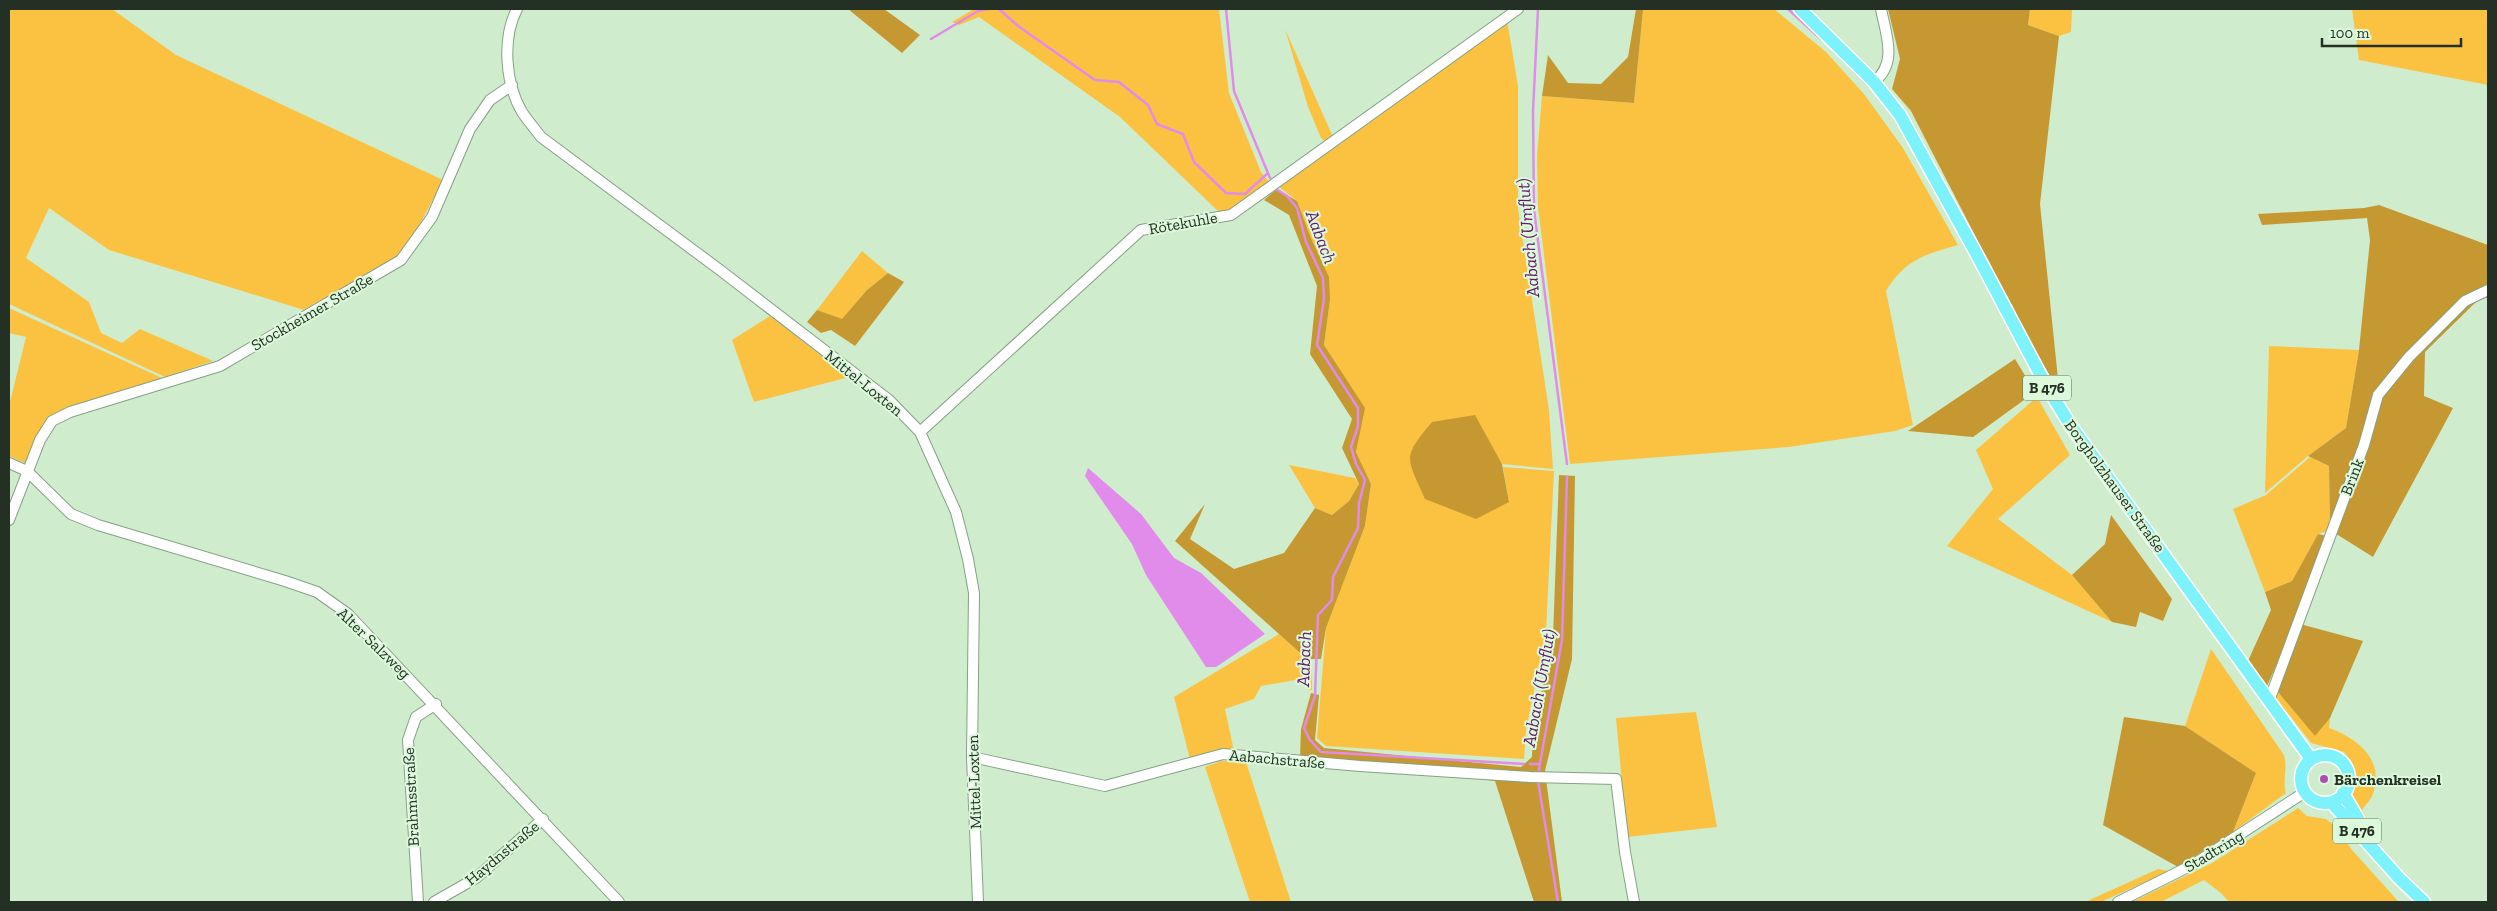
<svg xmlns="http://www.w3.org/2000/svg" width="2497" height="911" font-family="'Zilla Slab',serif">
  <rect width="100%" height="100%" fill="#cfedcd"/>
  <!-- green -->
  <path fill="#fbc242" d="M9 9H112L176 55 443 180 420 224 397 257 304 310 109 250 49 208 26 258 89 302 101 333 122 343 140 329 213 361 165 377 9 304Z
    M974 9H1219L1229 93 1261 172 1269 182 1231 209 1219 212 1120 117 979 17 959 25 952 22Z
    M1643 9H1774L1826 52 1864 94 1903 148 1958 245C1924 255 1906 259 1886 291L1913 425 1895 431 1789 447 1570 464 1538 207 1537 156 1542 96 1634 103Z
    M2030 9H2072L2071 32 2059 36 2028 25Z
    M2352 9H2488V85L2359 60Z
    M1507 20 1518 86V209L1549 410 1553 469 1502 464 1474 415 1509 502 1503 467 1554 471 1546 632 1526 730 1524 759 1326 746 1317 738 1326 628 1365 526 1371 484 1356 452 1364 408 1324 345 1330 300 1297 201 1278 186Z
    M1285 29 1333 137 1325 141 1321 138 1308 107Z
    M862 251 888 273 867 290 842 320 817 310Z
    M9 308 162 378 70 407 38 436 25 463 9 456V406L26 337 9 333Z
    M770 316 849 377 754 402 732 340Z
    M2269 346 2359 350 2346 428 2308 456 2265 493Z
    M2037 397 2070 455 1998 519 2072 575 2112 622 1947 546 1993 489 1976 450Z
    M2310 457 2329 466 2330 530 2318 534 2292 581 2265 592 2233 509 2266 495Z
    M1289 465 1355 478 1359 484 1349 501 1332 515 1315 508Z
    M1279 634 1307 659H1312V690H1307V678L1261 686 1254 699 1225 709 1234 751 1190 759 1174 697Z
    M2211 649 2284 755C2288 769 2282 780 2286 793L2233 832 2256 773 2185 726Z
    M2278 692 2315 735 2330 718 2329 728C2357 738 2385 759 2373 794 2371 800 2365 805 2362 810L2367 818 2365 821 2352 795 2355 780 2353 764 2344 752 2311 743 2276 698Z
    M1696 712 1717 827 1627 837 1616 718Z
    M1221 761 1246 762 1291 902H1250L1205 767Z
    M2298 808 2307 816 2326 819 2335 826 2352 850 2399 902H2229L2221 893 2204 880 2161 902H2132L2212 863Z
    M2158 869 2169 871 2101 902H2085Z"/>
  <!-- forest -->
  <path fill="#c69831" d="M848 9H884L920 35 902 53Z
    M1636 9H1663L1643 10 1634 103 1542 96 1548 55 1568 83 1601 84 1628 57Z
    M1888 9H2030L2028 25 2059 36 2040 204 2058 379 2055 384 2033 348 1911 111 1892 89 1900 59Z
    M1277 189 1297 201 1310 236 1329 277 1330 300 1324 345 1365 408 1356 452 1371 484 1365 526 1326 628 1321 659H1307L1175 541 1205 504 1190 539 1234 569 1284 553 1315 508 1332 515 1349 501 1359 484 1342 448 1352 419 1310 354 1317 286 1289 215 1264 200Z
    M2379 205 2488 245V297L2477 301 2425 352 2424 396 2453 408 2373 557 2330 530 2329 466 2308 456 2346 428 2359 350 2370 240 2367 218 2262 225 2258 214 2364 208Z
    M888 273 904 282 855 346 831 330 821 333 807 322 817 310 842 319 867 290Z
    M2015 359 2035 392 1973 437 1908 431Z
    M1475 415 1502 464 1509 502 1476 519 1425 499C1407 457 1401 459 1432 422Z
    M1559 475 1575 476 1572 659 1545 771 1562 902H1534L1495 781 1300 757 1301 729 1311 693 1319 695 1315 740 1324 748 1521 767 1532 757 1533 730 1553 637Z
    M2111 515 2172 599 2163 621 2140 612 2136 627 2112 622 2072 575 2105 544Z
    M2318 534 2327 536 2278 661 2267 686 2248 661 2271 610 2265 592 2292 581Z
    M2300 624 2363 641 2330 718 2315 736 2278 692Z
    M2124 717 2185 726 2256 773 2233 832 2178 867 2103 825Z"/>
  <!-- water -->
  <path fill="#e18bea" d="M1088 468 1141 514 1174 558 1201 573 1265 634 1216 667H1206L1146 575 1132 544 1085 476Z"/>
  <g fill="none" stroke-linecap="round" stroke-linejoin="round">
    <!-- stream -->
    <path stroke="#e18bea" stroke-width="2.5" d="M999 9 1018 26 1095 80 1119 82 1148 105 1157 124 1183 134 1194 162 1226 193 1245 194 1268 173
      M1226 9 1234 91 1270 178
      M1538 9 1533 111 1534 210 1567 464
      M1788 9 1821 39
      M931 39 978 11 988 9
      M1850 67 1865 82
      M1276 189 1287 196 1297 208 1306 242 1323 278 1324 299 1317 345 1358 408V426L1351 447 1356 464 1365 480 1359 503 1358 528 1333 577 1332 600 1318 615 1315 696 1304 728 1310 740 1321 752 1524 764
      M1530 764H1538
      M1538 775 1562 640 1567 477
      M1538 781 1558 902"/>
    <defs>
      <path id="minor" d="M517 9C502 38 505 83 522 112 528 121 535 129 541 137L720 270 889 400 920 432 956 512 968 559 974 593 972 757 978 902
        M1874 82C1898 63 1886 35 1881 9
        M920 432 1141 230 1231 215 1518 9
        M9 463 27 471 71 514 98 525 285 581 317 592 348 614 619 902
        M9 520 40 440 52 421 70 412 220 366 401 260 432 217 470 129 490 100 512 85
        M2269 701 2364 445 2378 395 2409 357 2465 301 2488 290
        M972 757 1105 786 1223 754 1360 766 1530 777 1616 779 1625 852 1634 902
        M418 902 408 740 416 717 436 704
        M434 902 476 878 543 819
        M2118 902 2194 864 2305 792"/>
      <path id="major" d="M1800 9 1874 82 1900 115 1976 253 2047 387 2071 426 2311 759
        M2301 779a24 24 0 1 1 48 0a24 24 0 1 1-48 0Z
        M2343 793 2367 834
        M2331 802 2399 878 2424 902"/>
    </defs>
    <!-- minor casing -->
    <use href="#minor" stroke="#85a184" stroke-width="12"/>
    <!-- major casing -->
    <use href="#major" stroke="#fff" stroke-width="15"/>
    <!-- minor -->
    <use href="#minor" stroke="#fff" stroke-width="10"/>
    <!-- major -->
    <use href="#major" stroke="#7ef2fb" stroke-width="12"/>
  </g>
  <!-- markers -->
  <circle fill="#ac4db6" stroke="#dcfadb" stroke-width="2" cx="2324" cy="779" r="5"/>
  <g text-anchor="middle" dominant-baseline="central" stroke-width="4" stroke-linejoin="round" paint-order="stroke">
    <!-- shield labels -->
    <g fill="#dcfadb" stroke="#5c6d5c" stroke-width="1">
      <rect x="2023" y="375.5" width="48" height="25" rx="4"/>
      <rect x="2333" y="818.5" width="48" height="25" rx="4"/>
    </g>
    <g font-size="15" font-weight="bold" fill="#253025">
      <text x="2047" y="388">B 476</text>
      <text x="2357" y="831">B 476</text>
    </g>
    <!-- street labels -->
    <g font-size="16" fill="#253025" stroke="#dcfadb">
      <text transform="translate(1183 223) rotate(-10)">Rötekuhle</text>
      <text transform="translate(312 312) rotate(-30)">Stockheimer Straße</text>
      <text transform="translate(864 383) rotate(39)">Mittel-Loxten</text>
      <text transform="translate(2352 477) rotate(-69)">Brink</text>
      <text transform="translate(2115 486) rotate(54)">Borgholzhauser Straße</text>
      <text transform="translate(374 643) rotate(44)">Alter Salzweg</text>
      <text transform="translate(1277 759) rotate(5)">Aabachstraße</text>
      <text transform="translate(974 782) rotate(-92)">Mittel-Loxten</text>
      <text transform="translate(411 797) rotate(-93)">Brahmsstraße</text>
      <text transform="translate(2214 851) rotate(-31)">Stadtring</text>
      <text transform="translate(502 853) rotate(-40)">Haydnstraße</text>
    </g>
    <!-- poi labels -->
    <g font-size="16" font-weight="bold" fill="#253025" stroke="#dcfadb" text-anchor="start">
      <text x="2334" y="779">Bärchenkreisel</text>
    </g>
    <!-- water labels -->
    <g font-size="18" font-style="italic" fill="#64156c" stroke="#dcfadb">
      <text transform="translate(1321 237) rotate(69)">Aabach</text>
      <text transform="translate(1528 238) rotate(-95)">Aabach (Umflut)</text>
      <text transform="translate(1304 659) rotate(-88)">Aabach</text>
      <text transform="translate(1539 688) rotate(-80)">Aabach (Umflut)</text>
    </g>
  </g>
  <!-- border -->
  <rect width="2497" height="911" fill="none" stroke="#253025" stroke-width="20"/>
  <!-- scale -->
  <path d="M2322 38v8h139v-8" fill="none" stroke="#253025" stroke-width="2.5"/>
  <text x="2330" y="38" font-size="15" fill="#253025" stroke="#dcfadb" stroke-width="4" paint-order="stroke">100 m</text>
</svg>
